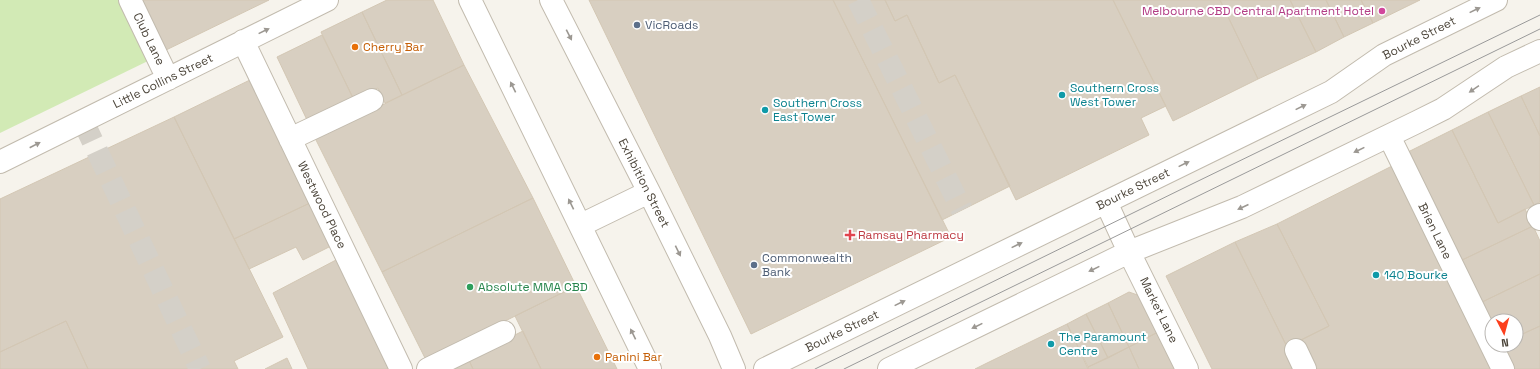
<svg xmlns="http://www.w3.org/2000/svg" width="1540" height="369" font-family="'Space Grotesk',sans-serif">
  <rect width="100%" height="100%" fill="#f6f3ec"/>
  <!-- green -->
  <path fill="#d2eab5" d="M0 0H120L150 60 0 133Z"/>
  <!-- building -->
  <path fill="#d8cfc1" stroke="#d3c7b4" d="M141 0H269L166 50Z
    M387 0H433L464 65 402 95 362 12Z
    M589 0H833L951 237 751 334Z
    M833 0H885L895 21 907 15 939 83 955 75 1010 186 942 220Z
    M885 0H1113L1166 106 1141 118 1149 135 1016 200 955 75 939 83 907 15 895 21Z
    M1113 0H1220L1258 79 1173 121Z
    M1220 0H1290L1316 52 1258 79Z
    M1290 0H1326L1344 37 1316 52Z
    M1326 0H1361L1373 23 1344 37Z
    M1361 0H1420L1373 23Z
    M362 12 402 95 385 103 378 88 354 100 321 32Z
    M322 35 354 100 308 122 277 57Z
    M464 65 533 198 382 272 315 138Z
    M252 79 312 202 234 239 174 117Z
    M1540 87V136L1521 96Z
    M1521 96 1540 136V202L1534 205 1488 112Z
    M1488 112 1534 205 1498 223 1452 130Z
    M174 117 283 337 234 361 238 369H88L66 321 0 352V199Z
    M1452 130 1498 223 1525 209 1533 226 1458 262 1404 154Z
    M1396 164 1495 369H1310L1297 342 1329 326 1277 224Z
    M533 198 576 286 426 360 382 272Z
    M312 202 333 245 303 260 296 247 249 269 234 239Z
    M1277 224 1329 326 1287 347 1235 242Z
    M1533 226 1540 241V274L1478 304 1458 262Z
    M1235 242 1298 369H1212L1166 276Z
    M336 260 396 369H308L273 293Z
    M1540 274V326L1516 337V321H1492V332L1478 304Z
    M576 286 617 369H541L515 316Z
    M1129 292 1146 298 1162 330 1129 347 1108 303Z
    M1108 303 1129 347 1108 358 1086 314Z
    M1086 314 1108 358 1088 367 1067 324Z
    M66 321 88 369H0V352Z
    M1067 324 1088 369H975L985 364Z
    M1540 326V369H1510L1499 345H1516V337Z
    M1162 330 1180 369H1139L1129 347Z
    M523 331 541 369H473L468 358Z
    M1129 347 1139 369H1088V367Z
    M287 358 292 369H265Z
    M468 358 473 369H449Z"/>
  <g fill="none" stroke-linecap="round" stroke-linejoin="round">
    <!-- minor-tunnel -->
    <path stroke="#d4d0c8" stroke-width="22" stroke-dasharray="22 11" stroke-linecap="butt" d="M858 0 962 210
      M83 121 200 369"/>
    <defs>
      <path id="minor" d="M130 0 168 79
        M470 0 650 369
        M551 0 649 192 720 336 734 369
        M243 41 401 369
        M1389 136 1503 369
        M290 139 372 100
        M0 162 327 0
        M1106 202 1129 252 1187 369
        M1540 215 1538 216 1540 219
        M581 225 649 192
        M1296 350 1305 369
        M428 369 504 332
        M765 369 1331 92 1384 55 1496 0
        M889 369 1129 252 1242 207 1417 122 1443 109 1506 67 1540 51"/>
    </defs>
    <!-- minor casing -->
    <use href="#minor" stroke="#c2bbae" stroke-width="24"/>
    <!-- minor -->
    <use href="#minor" stroke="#fff" stroke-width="22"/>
    <!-- tram -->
    <path stroke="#9a9a9a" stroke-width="1" d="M815 369 1192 184 1540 15
      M844 369 1540 29"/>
  </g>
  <!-- one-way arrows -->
  <defs><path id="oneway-solid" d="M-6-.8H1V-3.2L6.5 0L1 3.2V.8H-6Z"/></defs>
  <g fill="#9c9892">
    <use href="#oneway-solid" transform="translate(1475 10) rotate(-26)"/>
    <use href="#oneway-solid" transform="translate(264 31) rotate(-26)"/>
    <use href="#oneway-solid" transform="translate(569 35) rotate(63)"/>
    <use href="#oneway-solid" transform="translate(513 87) rotate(-116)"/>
    <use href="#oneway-solid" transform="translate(1474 89) rotate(146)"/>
    <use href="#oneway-solid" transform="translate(1301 107) rotate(-26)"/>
    <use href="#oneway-solid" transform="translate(35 145) rotate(-27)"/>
    <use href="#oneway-solid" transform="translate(1359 150) rotate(154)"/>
    <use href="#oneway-solid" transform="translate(1184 164) rotate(-26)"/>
    <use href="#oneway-solid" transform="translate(571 204) rotate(-116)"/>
    <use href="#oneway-solid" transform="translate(1243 207) rotate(156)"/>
    <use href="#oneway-solid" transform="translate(1017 245) rotate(-26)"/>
    <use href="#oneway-solid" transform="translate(678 251) rotate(64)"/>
    <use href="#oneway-solid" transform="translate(1094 269) rotate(154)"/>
    <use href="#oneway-solid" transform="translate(900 303) rotate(-26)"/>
    <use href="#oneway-solid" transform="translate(977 326) rotate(154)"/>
    <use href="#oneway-solid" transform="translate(633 334) rotate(-116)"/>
  </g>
  <!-- markers -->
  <circle fill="#d1479c" stroke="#fff" stroke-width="1.5" cx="1382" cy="11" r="4"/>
  <g fill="#5c6f8a" stroke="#fff" stroke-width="1.5">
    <circle cx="637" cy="25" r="4"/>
    <circle cx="754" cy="265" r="4"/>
  </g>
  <g fill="#e8710a" stroke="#fff" stroke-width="1.5">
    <circle cx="355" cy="47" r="4"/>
    <circle cx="597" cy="357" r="4"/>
  </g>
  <g fill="#0f9aa8" stroke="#fff" stroke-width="1.5">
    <circle cx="1062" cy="95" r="4"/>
    <circle cx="765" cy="110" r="4"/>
    <circle cx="1376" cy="275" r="4"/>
    <circle cx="1051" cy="344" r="4"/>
  </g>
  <path fill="#e0444e" stroke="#fff" stroke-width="1.5" d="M848 229h4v4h4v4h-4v4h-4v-4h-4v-4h4z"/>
  <circle fill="#2e9e5b" stroke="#fff" stroke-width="1.5" cx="470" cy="287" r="4"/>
  <g text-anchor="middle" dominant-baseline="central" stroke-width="4" stroke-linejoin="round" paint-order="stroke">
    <!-- hotel labels -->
    <g font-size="12" fill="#b23c85" stroke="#fff" text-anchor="end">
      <text x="1374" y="11">Melbourne CBD Central Apartment Hotel</text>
    </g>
    <!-- service labels -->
    <g font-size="12" fill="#4e5e75" stroke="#fff" text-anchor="start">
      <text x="645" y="25">VicRoads</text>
      <text x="762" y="258">Commonwealth<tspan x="762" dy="14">Bank</tspan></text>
    </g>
    <!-- street labels -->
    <g font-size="12" fill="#4b4439" stroke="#fff">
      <text transform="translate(1419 38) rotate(-27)">Bourke Street</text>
      <text transform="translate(149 39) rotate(64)">Club Lane</text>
      <text transform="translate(163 81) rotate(-26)">Little Collins Street</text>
      <text transform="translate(644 183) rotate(63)">Exhibition Street</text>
      <text transform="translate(1133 189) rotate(-26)">Bourke Street</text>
      <text transform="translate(322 205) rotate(64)">Westwood Place</text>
      <text transform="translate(1435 231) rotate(64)">Brien Lane</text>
      <text transform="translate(1159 310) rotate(64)">Market Lane</text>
      <text transform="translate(842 331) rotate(-26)">Bourke Street</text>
    </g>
    <!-- food labels -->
    <g font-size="12" fill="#c56008" stroke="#fff" text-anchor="start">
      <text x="363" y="47">Cherry Bar</text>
      <text x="605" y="357">Panini Bar</text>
    </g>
    <!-- culture labels -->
    <g font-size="12" fill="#0d838f" stroke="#fff" text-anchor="start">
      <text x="1070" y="88">Southern Cross<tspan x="1070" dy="14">West Tower</tspan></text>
      <text x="773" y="103">Southern Cross<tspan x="773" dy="14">East Tower</tspan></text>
      <text x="1384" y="275">140 Bourke</text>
      <text x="1059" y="337">The Paramount<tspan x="1059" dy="14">Centre</tspan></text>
    </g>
    <!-- health labels -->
    <g font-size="12" fill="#be3a42" stroke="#fff" text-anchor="start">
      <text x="858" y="235">Ramsay Pharmacy</text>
    </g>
    <!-- leisure labels -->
    <g font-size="12" fill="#27864d" stroke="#fff" text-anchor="start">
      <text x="478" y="287">Absolute MMA CBD</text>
    </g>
  </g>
  <!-- north arrow -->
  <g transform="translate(1504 333) rotate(174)"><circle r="19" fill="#ffffff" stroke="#b7b4b0"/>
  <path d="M0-3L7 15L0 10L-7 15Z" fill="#fc3f1d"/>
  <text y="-6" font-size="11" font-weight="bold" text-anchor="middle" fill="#4b4439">N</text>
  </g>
</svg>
